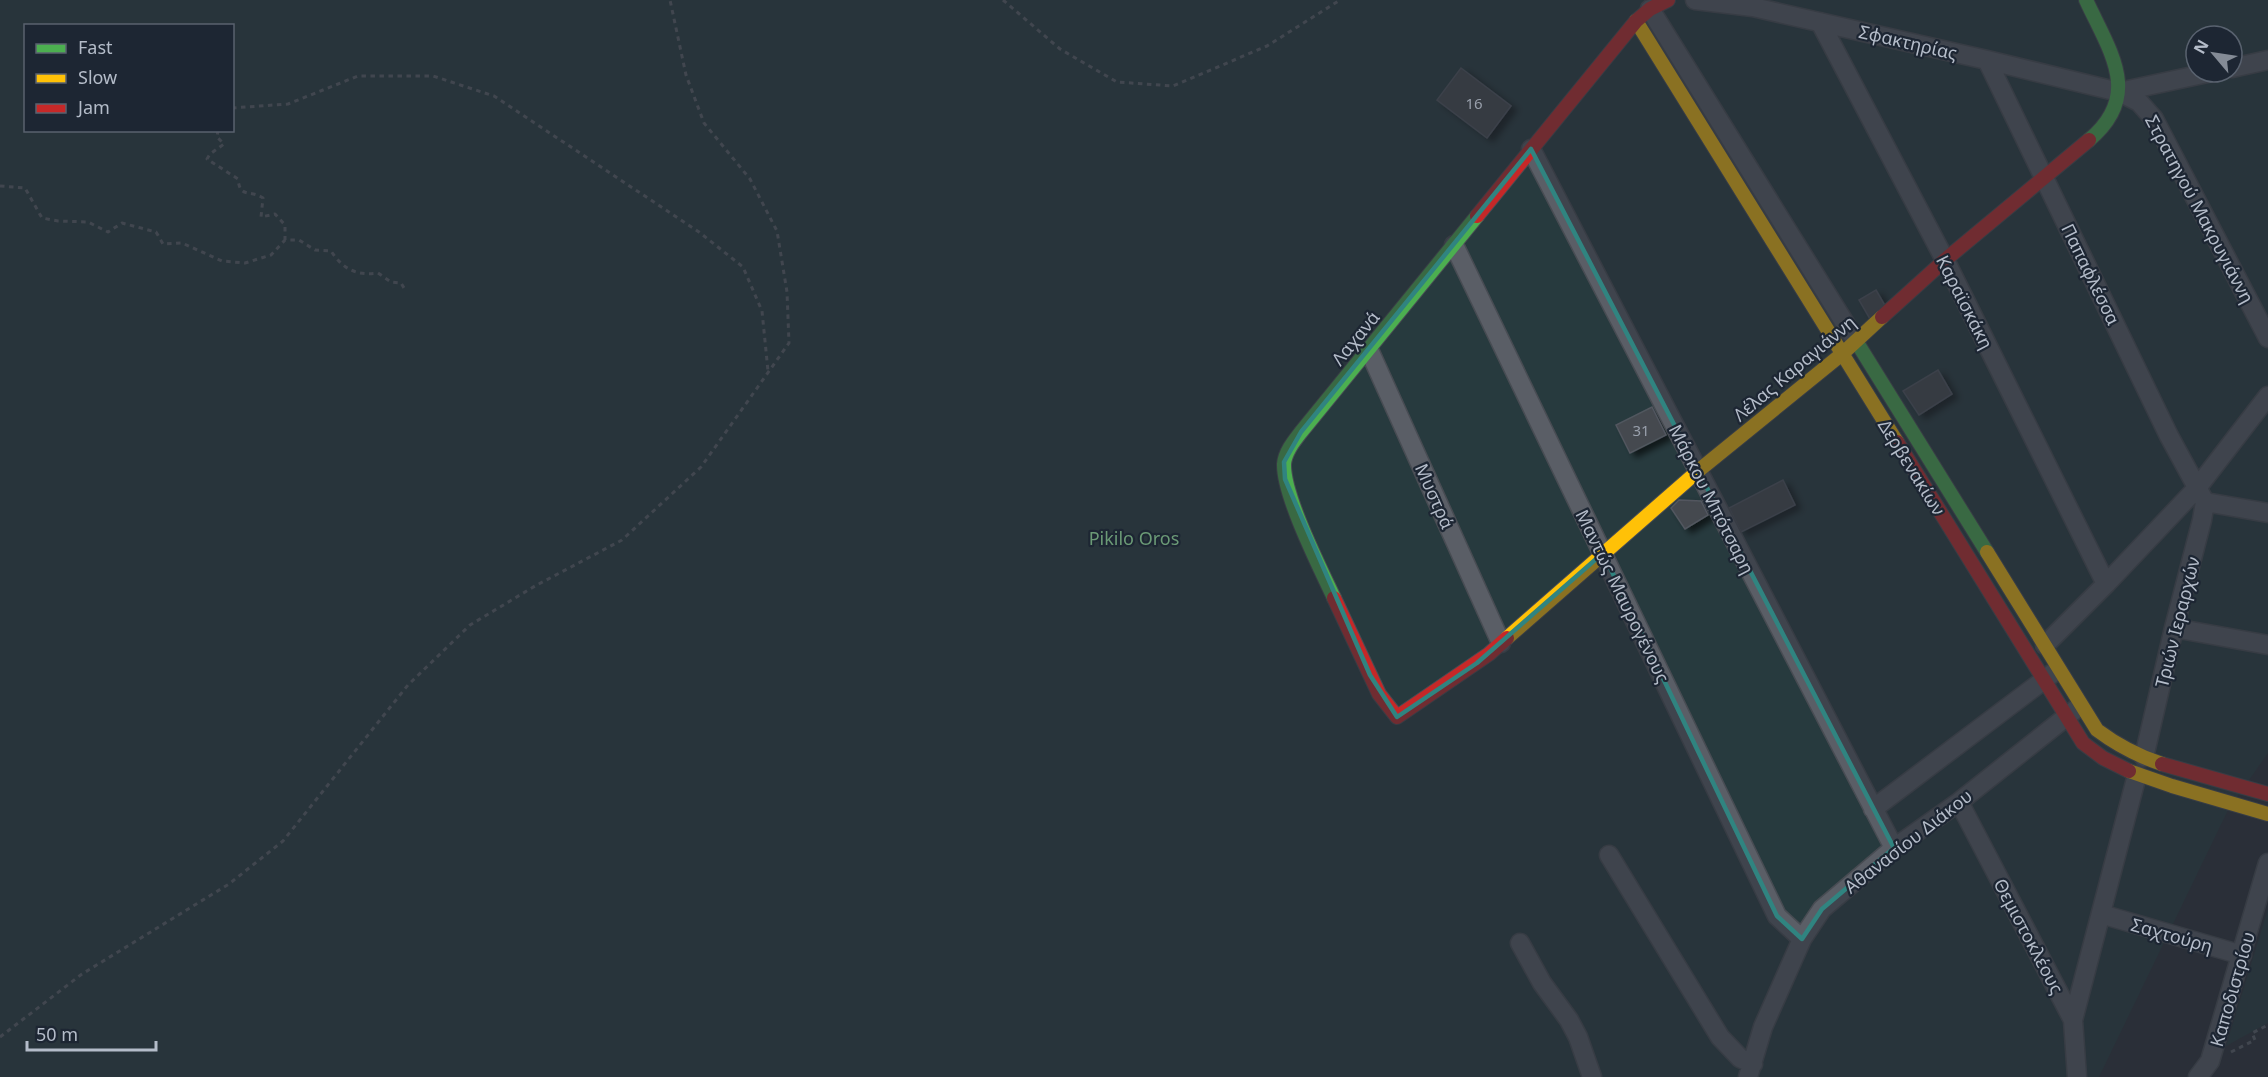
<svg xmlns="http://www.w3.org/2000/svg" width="2268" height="1077" font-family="'Noto Sans',sans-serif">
  <defs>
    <filter id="shadow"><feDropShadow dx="6" dy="4" stdDeviation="3" flood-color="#0009"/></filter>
  </defs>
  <rect width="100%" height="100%" fill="#2a3038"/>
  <!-- green -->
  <path fill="#273a3e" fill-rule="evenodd" d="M0 0H2268V753L2228 810 2099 1077H0ZM26 26H232V130H26ZM2196 36H2232V72H2196Z
    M2268 909V1023L2226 1046Z"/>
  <!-- building -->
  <path fill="#444950" stroke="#52575f" stroke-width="1.5" filter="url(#shadow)" d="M1461 68 1511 106 1487 138 1437 100Z
    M1876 290 1887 309 1870 319 1859 300Z
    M1938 370 1952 394 1919 415 1903 391Z
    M1652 407 1666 435 1630 453 1616 425Z
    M1783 480 1795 505 1741 532 1729 508Z
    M1679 500 1701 501 1708 515 1685 529 1671 508Z"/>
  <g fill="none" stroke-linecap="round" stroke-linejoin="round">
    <defs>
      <path id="street" d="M1695 0 1753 7 1987 60 2119 92 2139 102 2154 119 2268 338
        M1650 9 1856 341
        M1820 22 1945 260 2106 584
        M1987 60 2169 436 2205 502 2202 520 2174 628 2144 757
        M2232 68 2268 60
        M2119 92 2212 72
        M1531 149 1894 848
        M1454 245 1777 916 1802 939
        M1369 350 1501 643
        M2205 502 2268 513
        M2174 628 2268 645
        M2045 645 2106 584 2197 488 2268 396
        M1959 802 2073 1020 2077 1077
        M1873 809 2053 673
        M1609 855 1720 1037 1740 1058 1753 1064
        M2101 914 2242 955
        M1520 943 1542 983 1569 1020 1578 1037 1592 1077
        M2073 1020 2137 775
        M1748 1077 1763 1027 1802 939 1822 909 1894 848 1959 802 2076 709
        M2198 1077 2210 1061 2268 863"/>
      <path id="fast" d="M2086 0C2110 52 2143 95 2089 140
        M1856 341 1987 552
        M1334 598C1320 568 1283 495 1284 464 1285 452 1294 441 1301 432L1477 216"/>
      <path id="slow" d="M1636 21 1897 442
        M1987 552 2097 730C2117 745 2138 756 2162 764
        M1507 638 1698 471 1842 354 1882 317
        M2129 771 2172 786 2268 814"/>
      <path id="jam" d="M1477 216 1636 21 1650 9 1668 0
        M1882 317 1945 260 2089 140
        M1897 442 2083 743 2103 758 2129 771
        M1334 598 1379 694 1397 717 1489 654 1507 638
        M2162 764 2268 794"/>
    </defs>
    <!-- street casing -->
    <use href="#street" stroke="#484c53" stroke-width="21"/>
    <!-- fast casing -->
    <use href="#fast" stroke="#484c53" stroke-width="16"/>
    <!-- slow casing -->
    <use href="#slow" stroke="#484c53" stroke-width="16"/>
    <!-- jam casing -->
    <use href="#jam" stroke="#484c53" stroke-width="16"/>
    <!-- path -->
    <path stroke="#5d636a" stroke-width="3" stroke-dasharray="4.5 4.5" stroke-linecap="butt" d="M1003 0 1060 49 1117 82 1173 86 1267 46 1340 0
      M232 108 288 104 358 76H433L494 96 699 232 743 267 762 311 768 371
      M218 130 217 137 224 144 210 154 207 159 238 179C240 199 250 189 263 198L261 217 275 214 285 225V240
      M0 186 25 188 42 218 58 221 88 222 108 232 122 223 156 232 163 244 182 243 222 261 245 263 271 255 285 240H299L315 250 331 251C343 269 356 276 378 273L391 282 401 283 404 288
      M0 1037 82 974 229 884 283 841 408 685 470 625 535 586 622 540 701 467 789 343 787 292 777 231 750 179 704 123 686 75 670 0
      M2231 1052 2255 1040 2252 1033 2268 1025"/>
    <!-- street -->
    <use href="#street" stroke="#5a5e66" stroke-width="18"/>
    <!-- fast -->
    <use href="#fast" stroke="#4caf50" stroke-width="14"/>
    <!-- slow -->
    <use href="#slow" stroke="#ffc107" stroke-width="14"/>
    <!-- jam -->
    <use href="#jam" stroke="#c62828" stroke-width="14"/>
  </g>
  <!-- marked area -->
  <path d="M0 0H2268V1077H0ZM1531 149 1894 848 1822 909 1802 939 1777 916 1603 553 1477 663 1397 717 1370 675 1285 479 1284 462 1301 432Z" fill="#2a3038" fill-opacity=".55" fill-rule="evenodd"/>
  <path fill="none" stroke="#308480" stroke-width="4.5" stroke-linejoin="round" d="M1531 149 1894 848 1822 909 1802 939 1777 916 1603 553 1477 663 1397 717 1370 675 1285 479 1284 462 1301 432Z"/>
  <g text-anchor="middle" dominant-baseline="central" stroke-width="4.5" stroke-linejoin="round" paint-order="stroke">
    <!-- number labels -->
    <g font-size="15" fill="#989fab">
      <text x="1474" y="103">16</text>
      <text x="1641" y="430">31</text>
    </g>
    <!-- street labels -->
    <g font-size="18" fill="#b4bcc9" stroke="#1d2633">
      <text transform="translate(1908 42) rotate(13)">Σφακτηρίας</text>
      <text transform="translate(2200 209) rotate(62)">Στρατηγού Μακρυγιάννη</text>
      <text transform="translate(2091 274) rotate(64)">Παπαφλέσσα</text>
      <text transform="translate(1965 302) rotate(63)">Καραϊσκάκη</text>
      <text transform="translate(1355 338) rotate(-51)">Λαχανά</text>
      <text transform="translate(1794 368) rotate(-40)">Λέλας Καραγιάννη</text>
      <text transform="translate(1912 467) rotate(58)">Δερβενακίων</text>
      <text transform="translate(1435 496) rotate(66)">Μυστρά</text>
      <text transform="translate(1712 499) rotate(63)">Μάρκου Μπότσαρη</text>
      <text transform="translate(1623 596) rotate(64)">Μαντώς Μαυρογένους</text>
      <text transform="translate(2177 622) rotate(-76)">Τριών Ιεραρχών</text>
      <text transform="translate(1908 841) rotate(-38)">Αθανασίου Διάκου</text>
      <text transform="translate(2172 935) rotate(16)">Σαχτούρη</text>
      <text transform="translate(2029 936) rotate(62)">Θεμιστοκλέους</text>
      <text transform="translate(2232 989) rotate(-74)">Καποδιστρίου</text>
    </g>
    <!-- park labels -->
    <g font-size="18" fill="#6b9a76" stroke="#1d2633">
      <text x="1134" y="538">Pikilo Oros</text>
    </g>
  </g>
  <!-- legend -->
  <rect x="24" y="24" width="210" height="108" fill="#1d2633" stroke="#59626f" stroke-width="1.5"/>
  <rect x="36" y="44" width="30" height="9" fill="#4caf50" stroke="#59626f" stroke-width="1.5"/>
  <text x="78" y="54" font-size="18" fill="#b4bcc9">Fast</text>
  <rect x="36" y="74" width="30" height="9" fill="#ffc107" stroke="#59626f" stroke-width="1.5"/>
  <text x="78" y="84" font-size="18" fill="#b4bcc9">Slow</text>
  <rect x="36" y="104" width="30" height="9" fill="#c62828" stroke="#59626f" stroke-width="1.5"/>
  <text x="78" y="114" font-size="18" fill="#b4bcc9">Jam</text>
  <!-- north arrow -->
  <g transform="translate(2214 54) rotate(299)"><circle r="28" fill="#1d2633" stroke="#59626f" stroke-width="1.5"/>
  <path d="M0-4.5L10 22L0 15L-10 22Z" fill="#848b96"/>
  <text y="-9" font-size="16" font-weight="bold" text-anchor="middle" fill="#b4bcc9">N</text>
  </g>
  <!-- scale -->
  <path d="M27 1041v9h129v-9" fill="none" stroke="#b4bcc9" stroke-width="3"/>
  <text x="36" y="1041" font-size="18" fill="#b4bcc9" stroke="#1d2633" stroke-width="4.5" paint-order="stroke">50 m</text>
</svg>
